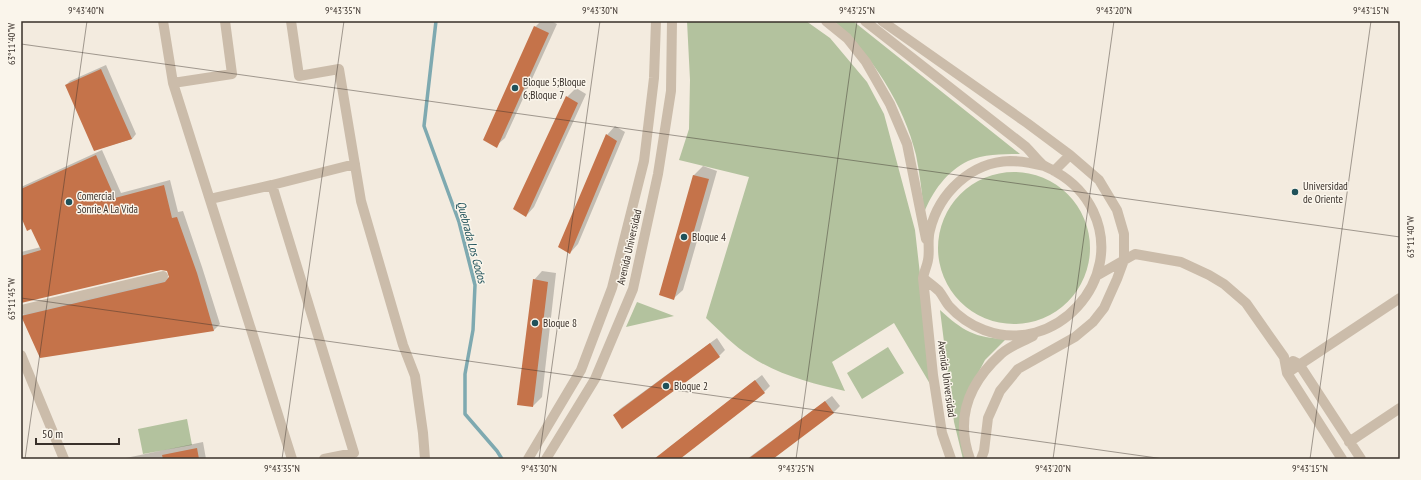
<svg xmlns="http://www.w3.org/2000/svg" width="1421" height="480" font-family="'PT Sans Narrow',sans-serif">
  <rect width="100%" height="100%" fill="#f3ebdf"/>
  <!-- green -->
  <path fill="#b3c29e" d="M687 21H806L830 38 867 82 884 114 915 230 933 389 894 323 832 362 845 391C813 384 778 375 750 356 734 346 720 331 706 318L749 177 679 160 689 129 690 80Z
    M834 21H853L1020 154C1003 154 984 154 968 161 947 171 932 192 924 213 922 194 920 174 916 155 904 105 872 55 834 21Z
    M938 248a76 76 0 1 1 152 0a76 76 0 1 1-152 0Z
    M637 302 674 316 626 327Z
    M940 310C963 331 975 338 1006 339L985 360 976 377 966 423 970 459H963L954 422Z
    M888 347 904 373 862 399 847 373Z
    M187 419 192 445 143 454 138 429Z"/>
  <!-- shadow -->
  <path fill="#0003" d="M541 21H551L557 24 505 138 496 146 535 27Z
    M106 65 136 134 132 139 95 150 66 85 70 81Z
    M576 88 586 94 534 207 526 216 567 97Z
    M615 126 625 132 578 244 570 253 607 135Z
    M102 150 121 193 170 180 178 212 183 211 202 267 220 324 214 330 21 317 27 311 170 277V274L166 269H161L21 302V252L41 247 32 227 21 214V187Z
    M703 166 717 171 683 290 674 298 660 294 694 175Z
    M542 271 556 273 542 397 533 406 534 280Z
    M717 338 725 350 719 356 623 427 614 415 620 409Z
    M762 375 770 386 764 392 678 459H664L667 449Z
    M832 396 840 406 834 412 772 459H747Z
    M203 442 206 459H121Z"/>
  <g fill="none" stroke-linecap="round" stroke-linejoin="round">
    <!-- stream -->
    <path stroke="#7ea9b0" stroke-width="3.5" d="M436 21 424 126 459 222 475 285 473 330 465 374V414L497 451 502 459"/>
  </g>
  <!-- building -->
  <path fill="#c5734a" d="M534 26 549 33 497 148 483 140Z
    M101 69 132 139 94 151 65 85Z
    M566 96 578 103 526 217 513 209Z
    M606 134 617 141 570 254 558 247Z
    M96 155 115 198 164 185 172 218 177 217 197 273 214 331 40 358 21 316 165 282 169 277 167 271 161 270 21 303V256L41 250 31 229 27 231 21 217V189Z
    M693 175 709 179 674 300 659 295Z
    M533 279 548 282 533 407 517 405Z
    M710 343 720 357 622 429 613 415Z
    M755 380 765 393 680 459H654Z
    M825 401 834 413 773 459H748Z
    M197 448 199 459H163L162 455Z"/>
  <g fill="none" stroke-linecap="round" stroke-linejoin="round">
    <!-- minor -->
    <path stroke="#cbbcaa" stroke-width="10" d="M163 21 173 83 292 459
      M291 21 299 76 339 69 361 201 403 345 415 376 423 433 425 459
      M826 21 847 38 866 62 890 104 907 144 926 239
      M865 21 1026 147C1032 153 1037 160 1043 165 1047 168 1052 169 1056 172 1072 181 1085 194 1093 211 1126 280 1055 357 984 330 971 325 958 316 949 306 945 301 943 296 939 291 934 286 928 282 923 278 924 272 927 266 928 260 930 251 927 240 930 230 939 193 971 162 1010 161 1022 161 1032 163 1044 166
      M882 21 1027 123 1070 155 1099 180 1117 210 1124 234V260L1117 279 1104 308 1093 322 1075 337 1018 369 1000 391 988 418 984 451 981 459
      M173 83 232 74 225 21
      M1054 171 1070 155
      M272 185 354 453 324 459
      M210 199 272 185 355 164
      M1098 275 1135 254 1181 262 1209 275 1224 284 1246 303 1284 357 1287 373 1342 459
      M923 278 933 375 942 433 951 459
      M21 310 163 276
      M21 355 64 459
      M1293 361 1299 364 1361 459
      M1287 373 1400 298
      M1349 442 1400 408
      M970 459C955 418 969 383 1001 354 1010 346 1022 342 1033 336"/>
    <!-- tertiary -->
    <path stroke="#cbbcaa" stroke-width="10" d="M528 459 581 370 612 288 644 161 654 78 656 21
      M546 459 595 379 633 289 658 174 671 91 672 21"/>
  </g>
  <!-- ticks -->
  <path fill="none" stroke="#39302a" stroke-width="1" stroke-opacity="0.45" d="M21 44 1400 237M21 298 1164 459M25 459 87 21M282 459 344 21M539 459 600 21M796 459 857 21M1053 459 1114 21M1310 459 1371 21"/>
  <!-- markers -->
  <g fill="#1f515a" stroke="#faf5eb" stroke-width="1.5">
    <circle cx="515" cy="88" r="4"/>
    <circle cx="1295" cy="192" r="4"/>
    <circle cx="69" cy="202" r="4"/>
    <circle cx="684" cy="237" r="4"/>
    <circle cx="535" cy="323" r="4"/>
    <circle cx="666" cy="386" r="4"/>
  </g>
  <g text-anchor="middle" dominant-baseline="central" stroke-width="3" stroke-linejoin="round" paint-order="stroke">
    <!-- poi labels -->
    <g font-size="11" fill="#39302a" stroke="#faf5eb" text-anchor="start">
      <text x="523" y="82">Bloque 5;Bloque<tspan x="523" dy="13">6;Bloque 7</tspan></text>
      <text x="1303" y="186">Universidad<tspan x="1303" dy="13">de Oriente</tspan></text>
      <text x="77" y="196">Comercial<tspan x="77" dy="13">Sonrie A La Vida</tspan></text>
      <text x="692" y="237">Bloque 4</text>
      <text x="543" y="323">Bloque 8</text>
      <text x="674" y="386">Bloque 2</text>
    </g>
    <!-- street labels -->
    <g font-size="11" fill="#39302a" stroke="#faf5eb">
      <text transform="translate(629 247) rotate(-77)">Avenida Universidad</text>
      <text transform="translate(947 379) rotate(82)">Avenida Universidad</text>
    </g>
    <!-- water labels -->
    <g font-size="12" font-style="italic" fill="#1f515a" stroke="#faf5eb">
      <text transform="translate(472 242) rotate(75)">Quebrada Los Godos</text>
    </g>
  </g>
  <!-- border -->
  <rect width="1421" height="480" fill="none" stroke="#faf5eb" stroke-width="44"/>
  <!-- scale -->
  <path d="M36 438v6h83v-6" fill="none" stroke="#39302a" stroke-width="2"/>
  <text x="42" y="438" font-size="12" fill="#39302a" stroke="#faf5eb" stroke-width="3" paint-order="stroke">50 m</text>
  <rect x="22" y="22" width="1377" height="436" fill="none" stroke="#39302a" stroke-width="1.5"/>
  <g font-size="10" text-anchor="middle" fill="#39302a">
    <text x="86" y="14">9°43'40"N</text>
    <text x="343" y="14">9°43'35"N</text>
    <text x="600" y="14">9°43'30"N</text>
    <text x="857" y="14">9°43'25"N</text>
    <text x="1114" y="14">9°43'20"N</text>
    <text x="1371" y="14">9°43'15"N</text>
    <text transform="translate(11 44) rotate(-90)" y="4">63°11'40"W</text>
    <text transform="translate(1410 237) rotate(-90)" y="4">63°11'40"W</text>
    <text transform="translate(11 299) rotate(-90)" y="4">63°11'45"W</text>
    <text x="282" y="472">9°43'35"N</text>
    <text x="539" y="472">9°43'30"N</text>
    <text x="796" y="472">9°43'25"N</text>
    <text x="1053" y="472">9°43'20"N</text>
    <text x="1310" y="472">9°43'15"N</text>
  </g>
</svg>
